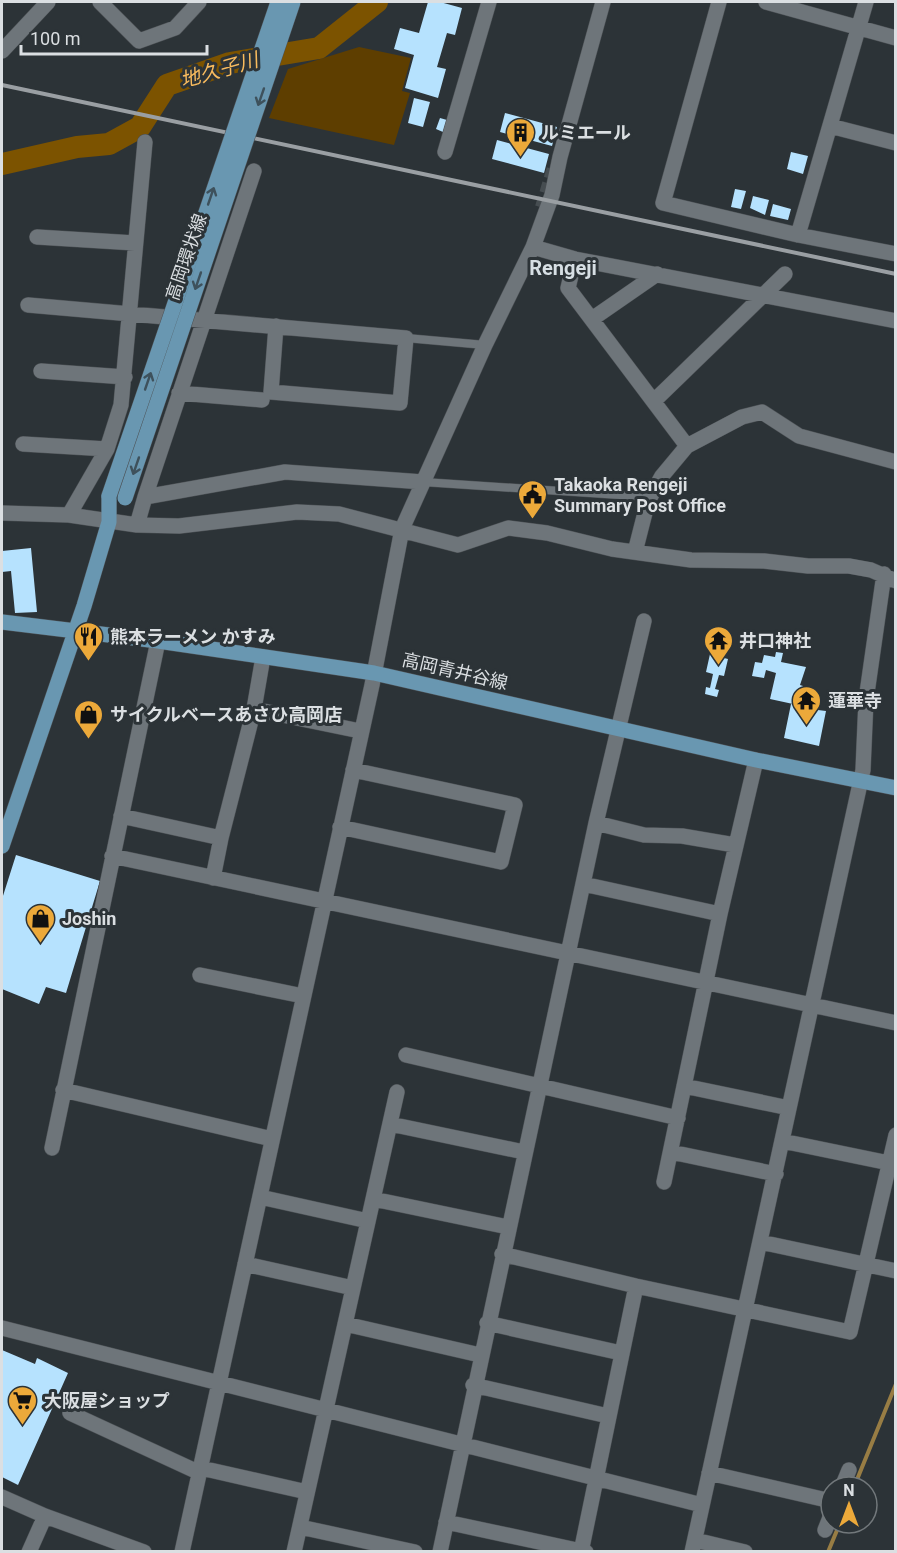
<svg xmlns="http://www.w3.org/2000/svg" width="897" height="1553" font-family="Roboto,'Noto Sans JP',sans-serif">
  <rect width="100%" height="100%" fill="#2c3337"/>
  <!-- green -->
  <path fill="#5e3e00" d="M359 47 411 58 402 91 410 93 394 145 269 118 288 69Z"/>
  <g fill="none" stroke-linecap="round" stroke-linejoin="round">
    <!-- stream -->
    <path stroke="#987d44" stroke-width="4" d="M854 1487 896 1384
      M828 1552 840 1523"/>
    <!-- river -->
    <path stroke="#7c5300" stroke-width="22" d="M2 164 77 147 109 144 140 127 167 85 230 63 319 48 377 2"/>
  </g>
  <!-- building -->
  <path fill="#b6e2fe" d="M428 2H440L462 8 455 35 447 33 437 67 446 69 438 98 405 88 414 55 394 49 400 28 419 33Z
    M414 98 430 102 423 127 408 123Z
    M505 113 557 127 552 146 500 132Z
    M440 118 447 120 443 132 436 129Z
    M497 140 549 154 544 173 492 159Z
    M791 152 808 156 803 174 787 169Z
    M735 189 746 191 741 209 731 207Z
    M753 196 769 200 765 215 750 208Z
    M773 204 791 209 788 220 770 216Z
    M31 548 37 612 15 613 11 571 2 572V551Z
    M776 652 783 653 781 662 806 667 800 685 803 686 801 696 795 695 793 704 770 699 776 673 766 670 764 678 752 676 755 662 762 663 764 655 775 657Z
    M716 653 725 655 724 658 728 659 724 676 719 675 715 689 719 690 717 697 705 694 706 687 710 688 713 674 706 672 710 654 716 656Z
    M802 700 819 704 818 710 826 711 819 746 784 738 791 704 801 706Z
    M16 855 100 881 66 993 46 987 39 1004 2 989V899Z
    M2 1350 35 1364 37 1358 68 1373 18 1485 2 1477Z"/>
  <g fill="none" stroke-linecap="round" stroke-linejoin="round">
    <!-- pedestrian-tunnel -->
    <path stroke="#464d51" stroke-width="10" stroke-dasharray="10 5" stroke-linecap="butt" d="M540 207 553 164"/>
    <defs>
      <path id="service" d="M406 338 485 345
        M423 482 635 496 648 501"/>
      <path id="minor" d="M100 2 139 41 175 28 199 2
        M719 2 663 203 798 235 896 254
        M766 2 896 38
        M2 51 48 2
        M830 126 896 143
        M445 152 489 2
        M798 235 866 2
        M37 237 135 243
        M533 247 575 259 896 321
        M575 259 568 288 687 446
        M28 305C154 316 280 327 406 338L400 403 271 392 276 326
        M592 319 657 274
        M41 371 125 377
        M179 393 262 400
        M654 401 785 274
        M23 444 107 449
        M145 497 254 171
        M2 513 69 515 137 525 179 526 297 512 339 514 458 545 508 528 547 533 612 549 691 560 764 561 808 566H849L871 570 896 581
        M69 515 107 449 121 405 145 142
        M137 525 145 497 285 472 423 482
        M635 552 648 501 662 476 687 446 742 417 762 412 799 436 896 462
        M254 709 263 657
        M121 816 221 838 213 878
        M596 823 644 835 682 836 735 845
        M340 827 501 862 515 805 353 770
        M221 838 254 709 360 731
        M112 856 896 1023
        M583 884 720 914
        M200 975 303 996
        M406 1055 678 1118
        M684 1086 789 1108
        M63 1090 272 1139
        M390 1124 524 1152
        M782 1141 889 1163
        M52 1148 158 641
        M671 1152 776 1174
        M664 1182 720 914 756 760
        M260 1197 368 1221
        M373 1199 508 1227
        M760 1242 896 1271
        M502 1254 636 1286 850 1332 896 1135
        M245 1264 353 1288
        M487 1323 621 1353
        M345 1324 480 1355
        M2 1328 702 1505
        M473 1385 608 1416
        M70 1413 200 1473
        M201 1468 307 1492
        M709 1473 831 1501
        M842 1487 849 1470
        M2 1497 45 1516 144 1552
        M446 1522 586 1552
        M300 1527 415 1552
        M825 1530 831 1515
        M695 1540 745 1552
        M29 1552 45 1516
        M182 1552 372 685 402 529 485 345 533 247 552 195 560 157 603 2
        M294 1552 397 1092
        M440 1552 596 823 644 621
        M581 1552 636 1286
        M692 1552 863 770 866 700 884 574"/>
      <path id="primary" d="M2 622 158 641 374 673 756 760 896 788
        M2 846 84 606 109 522V496"/>
    </defs>
    <!-- service casing -->
    <use href="#service" stroke="#4c5155" stroke-width="9"/>
    <!-- minor casing -->
    <use href="#minor" stroke="#4c5155" stroke-width="16"/>
    <!-- primary casing -->
    <use href="#primary" stroke="#4c5155" stroke-width="16"/>
    <!-- service -->
    <use href="#service" stroke="#6e757a" stroke-width="8"/>
    <!-- minor -->
    <use href="#minor" stroke="#6e757a" stroke-width="15"/>
    <!-- primary -->
    <use href="#primary" stroke="#6997b1" stroke-width="15"/>
    <!-- rail -->
    <path stroke="#9a9fa3" stroke-width="4" d="M2 85 896 274"/>
    <defs>
      <path id="primary-bridge" d="M109 496 278 2
        M125 498 293 2"/>
    </defs>
    <!-- primary-bridge casing -->
    <use href="#primary-bridge" stroke="#4c5155" stroke-width="16" stroke-linecap="butt"/>
    <!-- primary-bridge -->
    <use href="#primary-bridge" stroke="#6997b1" stroke-width="15"/>
  </g>
  <!-- one-way arrows -->
  <defs><path id="oneway-shaft" d="M-6 0H5M1.5-3L5.5 0L1.5 3" fill="none" stroke-width="1.6" stroke-linecap="round" stroke-linejoin="round" transform="scale(1.5)"/></defs>
  <g stroke="#3e515c">
    <use href="#oneway-shaft" transform="translate(261 97) rotate(109)"/>
    <use href="#oneway-shaft" transform="translate(211 196) rotate(-71)"/>
    <use href="#oneway-shaft" transform="translate(198 281) rotate(109)"/>
    <use href="#oneway-shaft" transform="translate(148 381) rotate(-71)"/>
    <use href="#oneway-shaft" transform="translate(136 466) rotate(109)"/>
  </g>
  <!-- icons -->
  <defs>
    <symbol id="building-pin" viewBox="-11 -11 22 30"><path d="M0 17L-7.5 6A9.5 9.5 0 1 1 7.5 6Z" fill="#eca93a" stroke="#2c3337"/><path d="M-4-6H4V6H1V3H-1V6H-4ZM-2.5-4.3h1.7v1.8h-1.7ZM.8-4.3h1.7v1.8H.8ZM-2.5-1h1.7V.8h-1.7ZM.8-1h1.7V.8H.8Z" fill="#111"/></symbol>
    <symbol id="civic-pin" viewBox="-11 -11 22 30"><path d="M0 17L-7.5 6A9.5 9.5 0 1 1 7.5 6Z" fill="#eca93a" stroke="#2c3337"/><path d="M-.6-6.5H3V-4.5H.6V-3L4-1V1h2V6H-6V1h2V-1L-.6-3ZM-1.2 2.5V6h2.4V2.5Z" fill="#111"/></symbol>
    <symbol id="restaurant-pin" viewBox="-11 -11 22 30"><path d="M0 17L-7.5 6A9.5 9.5 0 1 1 7.5 6Z" fill="#eca93a" stroke="#2c3337"/><path d="M-5-6h1v4h1v-4h1v4h1v-4h1v5L-1.5 .5V6h-2V.5L-5-1ZM5-6V6H3V1.5H1.5Q1.5-4 5-6Z" fill="#111"/></symbol>
    <symbol id="temple-pin" viewBox="-11 -11 22 30"><path d="M0 17L-7.5 6A9.5 9.5 0 1 1 7.5 6Z" fill="#eca93a" stroke="#2c3337"/><path d="M0-6L5-2H3V0L6.5 2.5H4V6H1.5V3h-3V6H-4V2.5H-6.5L-3 0V-2H-5Z" fill="#111"/></symbol>
    <symbol id="shop-pin" viewBox="-11 -11 22 30"><path d="M0 17L-7.5 6A9.5 9.5 0 1 1 7.5 6Z" fill="#eca93a" stroke="#2c3337"/><path d="M-5-2.5h2.3a2.7 3.5 0 0 1 5.4 0H5L5.5 6h-11ZM-1.5-2.5h3a1.5 2.3 0 0 0-3 0Z" fill="#111"/></symbol>
    <symbol id="supermarket-pin" viewBox="-11 -11 22 30"><path d="M0 17L-7.5 6A9.5 9.5 0 1 1 7.5 6Z" fill="#eca93a" stroke="#2c3337"/><path d="M-6-5.5h2.5l.6 2H6L4.5 2H-2.5L-4.4-4H-6ZM-1.5 3.2a1.3 1.3 0 1 0 .1 0ZM3 3.2a1.3 1.3 0 1 0 .1 0Z" fill="#111"/></symbol>
  </defs>
  <g fill-rule="evenodd">
    <use href="#building-pin" x="504" y="116" width="33" height="45"/>
    <use href="#civic-pin" x="516" y="478" width="33" height="45"/>
    <use href="#restaurant-pin" x="72" y="620" width="33" height="45"/>
    <use href="#temple-pin" x="702" y="624" width="33" height="45"/>
    <use href="#temple-pin" x="790" y="684" width="33" height="45"/>
    <use href="#shop-pin" x="72" y="698" width="33" height="45"/>
    <use href="#shop-pin" x="24" y="902" width="33" height="45"/>
    <use href="#supermarket-pin" x="6" y="1384" width="33" height="45"/>
  </g>
  <g text-anchor="middle" dominant-baseline="central" stroke-width="6" stroke-linejoin="round" paint-order="stroke">
    <!-- poi labels -->
    <g font-size="18" font-weight="bold" fill="#dbdfe2" stroke="#2c3337" text-anchor="start">
      <text x="541" y="132">ルミエール</text>
      <text x="554" y="484">Takaoka Rengeji<tspan x="554" dy="21">Summary Post Office</tspan></text>
      <text x="110" y="636">熊本ラーメン かすみ</text>
      <text x="739" y="640">井口神社</text>
      <text x="828" y="700">蓮華寺</text>
      <text x="110" y="714">サイクルベースあさひ高岡店</text>
      <text x="62" y="918">Joshin</text>
      <text x="44" y="1400">大阪屋ショップ</text>
    </g>
    <!-- street labels -->
    <g font-size="18" fill="#dbdfe2" stroke="#2c3337">
      <text transform="translate(186 257) rotate(-71)">高岡環状線</text>
      <text transform="translate(455 671) rotate(13)">高岡青井谷線</text>
    </g>
    <!-- water labels -->
    <g font-size="20" font-style="italic" fill="#f8bb5e" stroke="#2c3337">
      <text transform="translate(219 70) rotate(-16)">地久子川</text>
    </g>
    <!-- neighbourhood labels -->
    <g font-size="20" font-weight="bold" fill="#d7dfe4" stroke="#2c3337">
      <text x="563" y="268">Rengeji</text>
    </g>
  </g>
  <!-- border -->
  <rect width="897" height="1553" fill="none" stroke="#dbdfe2" stroke-width="6"/>
  <!-- north arrow -->
  <g transform="translate(849 1505)"><circle r="28" fill="#2c3337" stroke="#72787b" stroke-width="1.5"/>
  <path d="M0-4.5L10 22L0 15L-10 22Z" fill="#eca93a"/>
  <text y="-9" font-size="16" font-weight="bold" text-anchor="middle" fill="#dbdfe2">N</text>
  </g>
  <!-- scale -->
  <path d="M21 45v9h186v-9" fill="none" stroke="#dbdfe2" stroke-width="3"/>
  <text x="30" y="45" font-size="18" fill="#dbdfe2" stroke="#2c3337" stroke-width="4.5" paint-order="stroke">100 m</text>
</svg>
